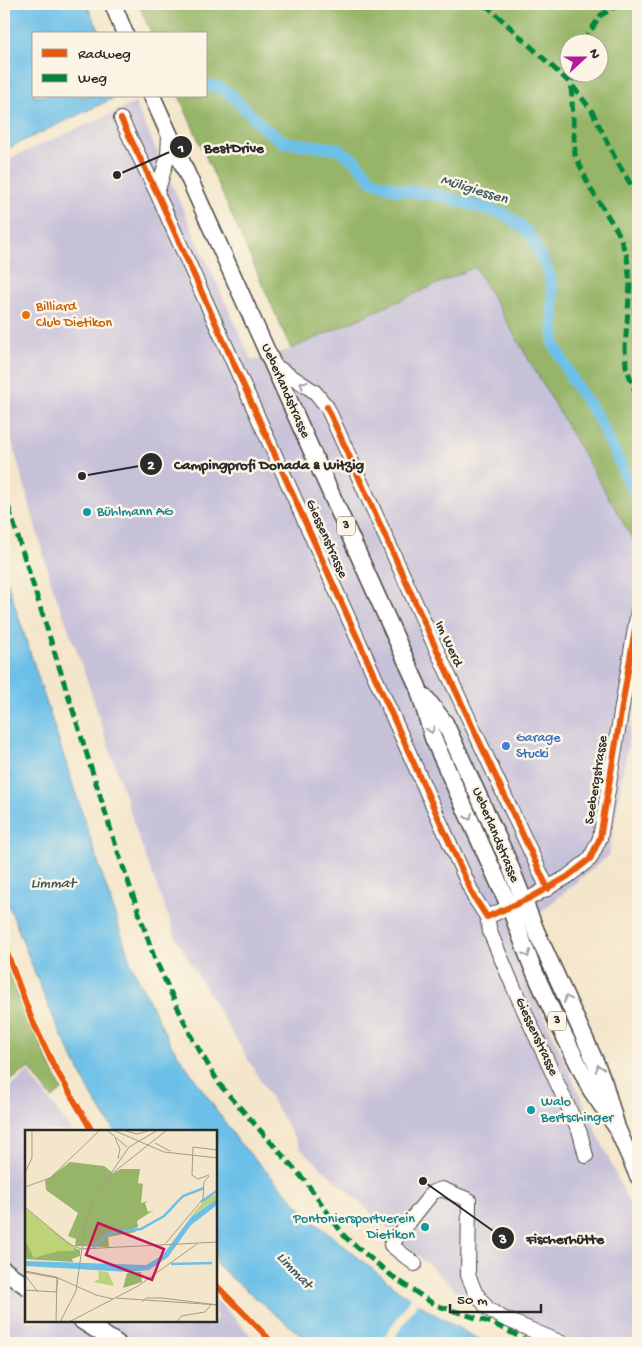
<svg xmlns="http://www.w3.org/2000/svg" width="642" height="1347" font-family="'Gochi Hand',sans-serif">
  <rect width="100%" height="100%" fill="#fcf5e5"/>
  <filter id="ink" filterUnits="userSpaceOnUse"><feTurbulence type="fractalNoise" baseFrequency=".02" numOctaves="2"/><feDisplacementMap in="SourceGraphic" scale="10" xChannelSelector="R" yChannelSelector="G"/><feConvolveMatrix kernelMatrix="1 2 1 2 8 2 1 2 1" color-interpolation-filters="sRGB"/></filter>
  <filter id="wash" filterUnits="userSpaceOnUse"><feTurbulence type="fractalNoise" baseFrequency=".0096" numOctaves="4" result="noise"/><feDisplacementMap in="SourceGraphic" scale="20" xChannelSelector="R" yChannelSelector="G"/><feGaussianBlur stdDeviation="1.12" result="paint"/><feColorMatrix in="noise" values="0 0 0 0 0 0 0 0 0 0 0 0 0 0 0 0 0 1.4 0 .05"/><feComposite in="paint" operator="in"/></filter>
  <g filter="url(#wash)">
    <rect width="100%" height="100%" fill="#f4e6ca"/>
    <!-- industrial -->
    <path fill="#c6c0d9" d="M135 103 252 361 291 349 475 267 638 548V683L609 855 509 939 638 1223V1343H574L465 1298 301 1149 177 940 139 839 83 668 52 585 4 413V161Z
      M28 1072 72 1131H26V1321H216V1299L258 1343H4V1092Z"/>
    <!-- forest -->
    <path fill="#96b568" stroke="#60704a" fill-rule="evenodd" d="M138 4H638V548L475 267 291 349 179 96H206V34H152ZM570 42H600V72H570Z
      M4 957 15 989 62 1090 52 1098 29 1068 4 1085Z"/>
    <!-- water -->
    <path fill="#6cc0e8" stroke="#4c768a" d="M4 4H86L101 34H34V96H118L4 150Z
      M4 572 131 964 170 1043 238 1141 312 1220 398 1290 434 1314 485 1343H310L227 1274 216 1263V1131H114L92 1096 60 1032 42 991 4 893Z"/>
    <!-- pier -->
    <path fill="#f4e6ca" d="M412 1296 419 1301 391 1343H380Z"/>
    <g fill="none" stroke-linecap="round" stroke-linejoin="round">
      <!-- canal -->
      <path stroke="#6cc0e8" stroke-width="12" d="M206 85 218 87 230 94 264 128 284 142 338 149 354 160 373 181 399 190 438 195 504 214 521 226 531 236 550 276 553 295 554 344 573 381 598 418 638 501"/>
    </g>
  </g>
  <g filter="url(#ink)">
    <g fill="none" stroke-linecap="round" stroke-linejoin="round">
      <defs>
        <path id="minor" d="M121 119 157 193 474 897 487 917 530 898 567 877 590 859 600 838 638 611
          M157 193 168 156 169 135
          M274 365 315 392 327 407 434 644 548 889
          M487 917 490 932 513 986 580 1133 586 1156
          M415 1264 391 1245 433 1192 442 1189 469 1200 468 1275 475 1292 488 1309 503 1318 562 1343"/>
        <path id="major" d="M113 4 125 34
          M152 96 418 687 433 738 510 908 531 964 554 1015 591 1090 617 1128
          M425 697 445 723 506 856 536 931 595 1061 604 1083 617 1128 638 1176
          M4 1270 26 1286
          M82 1321 117 1343"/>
      </defs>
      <!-- minor casing -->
      <use href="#minor" stroke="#494743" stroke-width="16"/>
      <!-- major casing -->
      <use href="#major" stroke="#494743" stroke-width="19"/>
      <!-- minor -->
      <use href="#minor" stroke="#fff" stroke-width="14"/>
      <!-- major -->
      <use href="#major" stroke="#fff" stroke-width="16"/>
      <!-- quiet -->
      <path stroke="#00873e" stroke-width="5" stroke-dasharray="10 5" stroke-linecap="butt" d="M485 4 571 84 592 111 617 162 638 196
        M583 42 601 15 620 4
        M574 72 571 84 575 154 590 188 618 232 627 257 630 285 625 347 626 366 638 400
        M4 493 115 843 154 957 192 1038 220 1085 306 1182 345 1237 392 1276 435 1305 492 1323 532 1343"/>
      <defs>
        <path id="cycleway" d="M121 119 157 193 474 897 487 917 530 898 567 877 590 859 600 838 638 611
          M327 407 434 644 548 889
          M4 945 32 1020 54 1066 92 1131
          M216 1285 273 1343"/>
      </defs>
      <!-- cycleway casing -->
      <use href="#cycleway" stroke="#fcf5e5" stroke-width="9"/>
      <!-- cycleway -->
      <use href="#cycleway" stroke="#e8590c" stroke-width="6"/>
    </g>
    <!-- one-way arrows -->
    <defs><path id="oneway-chevron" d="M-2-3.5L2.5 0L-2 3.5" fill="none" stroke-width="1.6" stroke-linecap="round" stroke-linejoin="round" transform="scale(1.25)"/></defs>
    <g stroke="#a0a0a0">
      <use href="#oneway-chevron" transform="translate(303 384) rotate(-144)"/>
      <use href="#oneway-chevron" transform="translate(431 730) rotate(73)"/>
      <use href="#oneway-chevron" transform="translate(469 817) rotate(66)"/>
      <use href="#oneway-chevron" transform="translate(527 954) rotate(69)"/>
      <use href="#oneway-chevron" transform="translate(567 999) rotate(-115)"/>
      <use href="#oneway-chevron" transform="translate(599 1068) rotate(-112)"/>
    </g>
  </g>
  <!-- markers -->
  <circle fill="#e8710a" stroke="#fcf5e5" stroke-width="2" cx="26" cy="315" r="5"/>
  <g fill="#0f9aa8" stroke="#fcf5e5" stroke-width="2">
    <circle cx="87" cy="512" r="5"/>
    <circle cx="531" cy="1110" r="5"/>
    <circle cx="425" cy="1227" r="5"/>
  </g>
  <circle fill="#3f7fe0" stroke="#fcf5e5" stroke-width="2" cx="506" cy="746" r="5"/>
  <g text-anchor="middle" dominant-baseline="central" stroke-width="5" stroke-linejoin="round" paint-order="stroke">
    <!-- shield labels -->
    <g fill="#fcf5e5" stroke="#6a6863" stroke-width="1">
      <rect x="337" y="516.5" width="18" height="19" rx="4"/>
      <rect x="548" y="1011.5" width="18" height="19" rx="4"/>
    </g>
    <g font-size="12" font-weight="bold" fill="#2b2b2b">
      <text x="346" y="526">3</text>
      <text x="557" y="1021">3</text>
    </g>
    <!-- food labels -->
    <g font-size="14" fill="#c56008" stroke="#fcf5e5" text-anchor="start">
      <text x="36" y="307">Billiard<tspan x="36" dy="16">Club Dietikon</tspan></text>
    </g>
    <!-- street labels -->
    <g font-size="14" fill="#2b2b2b" stroke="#fcf5e5">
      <text transform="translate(285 391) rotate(66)">Ueberlandstrasse</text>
      <text transform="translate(326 539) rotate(66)">Giessenstrasse</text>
      <text transform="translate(448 644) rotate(65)">Im Werd</text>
      <text transform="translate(597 780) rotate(-81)">Seebergstrasse</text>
      <text transform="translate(495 835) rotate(67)">Ueberlandstrasse</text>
      <text transform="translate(536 1037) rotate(65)">Giessenstrasse</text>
    </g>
    <!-- culture labels -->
    <g font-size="14" fill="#0d838f" stroke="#fcf5e5" text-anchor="start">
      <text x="97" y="512">Bühlmann AG</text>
      <text x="541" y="1102">Walo<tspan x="541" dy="16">Bertschinger</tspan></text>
      <text x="415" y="1219" text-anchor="end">Pontoniersportverein<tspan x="415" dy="16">Dietikon</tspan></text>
    </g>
    <!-- shop labels -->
    <g font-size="14" fill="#366cbe" stroke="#fcf5e5" text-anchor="start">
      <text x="516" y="738">Garage<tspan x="516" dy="16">Stucki</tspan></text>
    </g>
    <!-- water labels -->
    <g font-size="15" font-style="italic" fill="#3e5864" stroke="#fcf5e5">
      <text transform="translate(474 190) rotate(17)">Müligiessen</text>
      <text x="53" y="884">Limmat</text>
      <text transform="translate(294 1271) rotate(46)">Limmat</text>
    </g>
  </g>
  <!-- overview -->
  <g transform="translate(25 1130)">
    <rect width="192" height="192" fill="#f4e6ca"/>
    <path d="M191 62 186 66 192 65V69L165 87 185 64ZM0 78 51 118 50 121H31L9 129 0 110ZM73 141 83 142 89 156 68 152 74 149Z" fill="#bed377"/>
    <path d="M45 32 79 36 88 43 96 39H115L113 53 118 54 116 73 123 71 120 73 123 82 129 80 112 91 113 97 108 99 111 102 83 107 84 117 50 116 51 109 43 106 53 83 21 60 20 51ZM0 110 9 128 32 121H49V118L55 120V126L47 129 48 132 0 129ZM116 142 117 152 98 158 102 143Z" fill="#96b568"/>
    <path d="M192 69V75L166 95 143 127 124 140 103 142 0 136V131L121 135 138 125 166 87Z" fill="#6cc0e8"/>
    <path fill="none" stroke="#6cc0e8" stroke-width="2.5" d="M176 72 193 60M68 118 83 103 116 99 139 86 158 66 179 58M146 134 187 133"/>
    <path fill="none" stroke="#a49b8a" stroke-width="1" d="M82 0 102 17M88 0 139 22 193 28M97 0 112 4 126 0M90 8 95 19 93 29M130 13 145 21M89 42 142 0M0 43 7 28V0M184 45 173 49 167 45 168 17 193 20M0 57 25 48 75 0M0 77 44 114 56 119 193 112M141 113 178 69 179 52 184 46M0 141 31 147 71 165 88 169M0 142 32 148 31 192M0 145 13 162M0 160 31 162 33 148M91 168 193 175M117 172 121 168H137L193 175M35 192 51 161 60 96 69 68 104 17 133 0M44 192 113 156 172 114M152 192 156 186 180 182 186 175"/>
    <path fill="#c2185b" fill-opacity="0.15" stroke="#c2185b" stroke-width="2.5" d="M73 93 139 119 127 150 61 125Z"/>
    <rect width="192" height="192" fill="none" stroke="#2b2b2b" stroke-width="2.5"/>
  </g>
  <!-- callouts -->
  <path fill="none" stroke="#2b2b2b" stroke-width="2" d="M117 175L181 147M82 476L151 464M423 1181L503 1238"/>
  <g fill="#2b2b2b" stroke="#fcf5e5" stroke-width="2">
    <circle cx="117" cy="175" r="5"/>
    <circle cx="82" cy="476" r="5"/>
    <circle cx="423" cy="1181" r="5"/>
    <circle cx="181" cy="147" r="12"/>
    <circle cx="151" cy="464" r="12"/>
    <circle cx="503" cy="1238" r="12"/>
  </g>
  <g font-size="15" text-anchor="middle" font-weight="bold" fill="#fff">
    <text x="181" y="152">1</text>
    <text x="151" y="469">2</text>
    <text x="503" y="1243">3</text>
  </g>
  <g font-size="15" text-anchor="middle" font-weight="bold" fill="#2b2b2b" stroke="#fcf5e5" stroke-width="5" stroke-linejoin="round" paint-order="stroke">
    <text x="234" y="152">BestDrive</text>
    <text x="269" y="469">Campingprofi Donada &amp; Witzig</text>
    <text x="565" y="1243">Fischerhütte</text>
  </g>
  <!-- margin -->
  <rect width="642" height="1347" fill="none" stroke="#fcf5e5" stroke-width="20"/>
  <!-- legend -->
  <rect x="32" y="32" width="175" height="65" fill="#fcf5e5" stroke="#a8a49b"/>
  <rect x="42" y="49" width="25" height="8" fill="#e8590c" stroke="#a8a49b"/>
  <text x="78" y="58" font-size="15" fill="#2b2b2b">Radweg</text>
  <rect x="42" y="74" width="25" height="8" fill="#00873e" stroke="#a8a49b"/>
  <text x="78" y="82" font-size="15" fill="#2b2b2b">Weg</text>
  <!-- north arrow -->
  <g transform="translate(584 58) rotate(69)"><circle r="24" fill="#fcf5e5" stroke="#a8a49b"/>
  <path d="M0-4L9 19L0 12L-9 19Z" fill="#b5179e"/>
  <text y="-8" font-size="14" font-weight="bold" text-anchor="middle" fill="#2b2b2b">N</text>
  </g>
  <!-- scale -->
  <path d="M450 1304v8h91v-8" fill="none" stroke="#2b2b2b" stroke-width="2.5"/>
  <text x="457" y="1304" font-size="15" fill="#2b2b2b" stroke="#fcf5e5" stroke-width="4" paint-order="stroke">50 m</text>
</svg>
